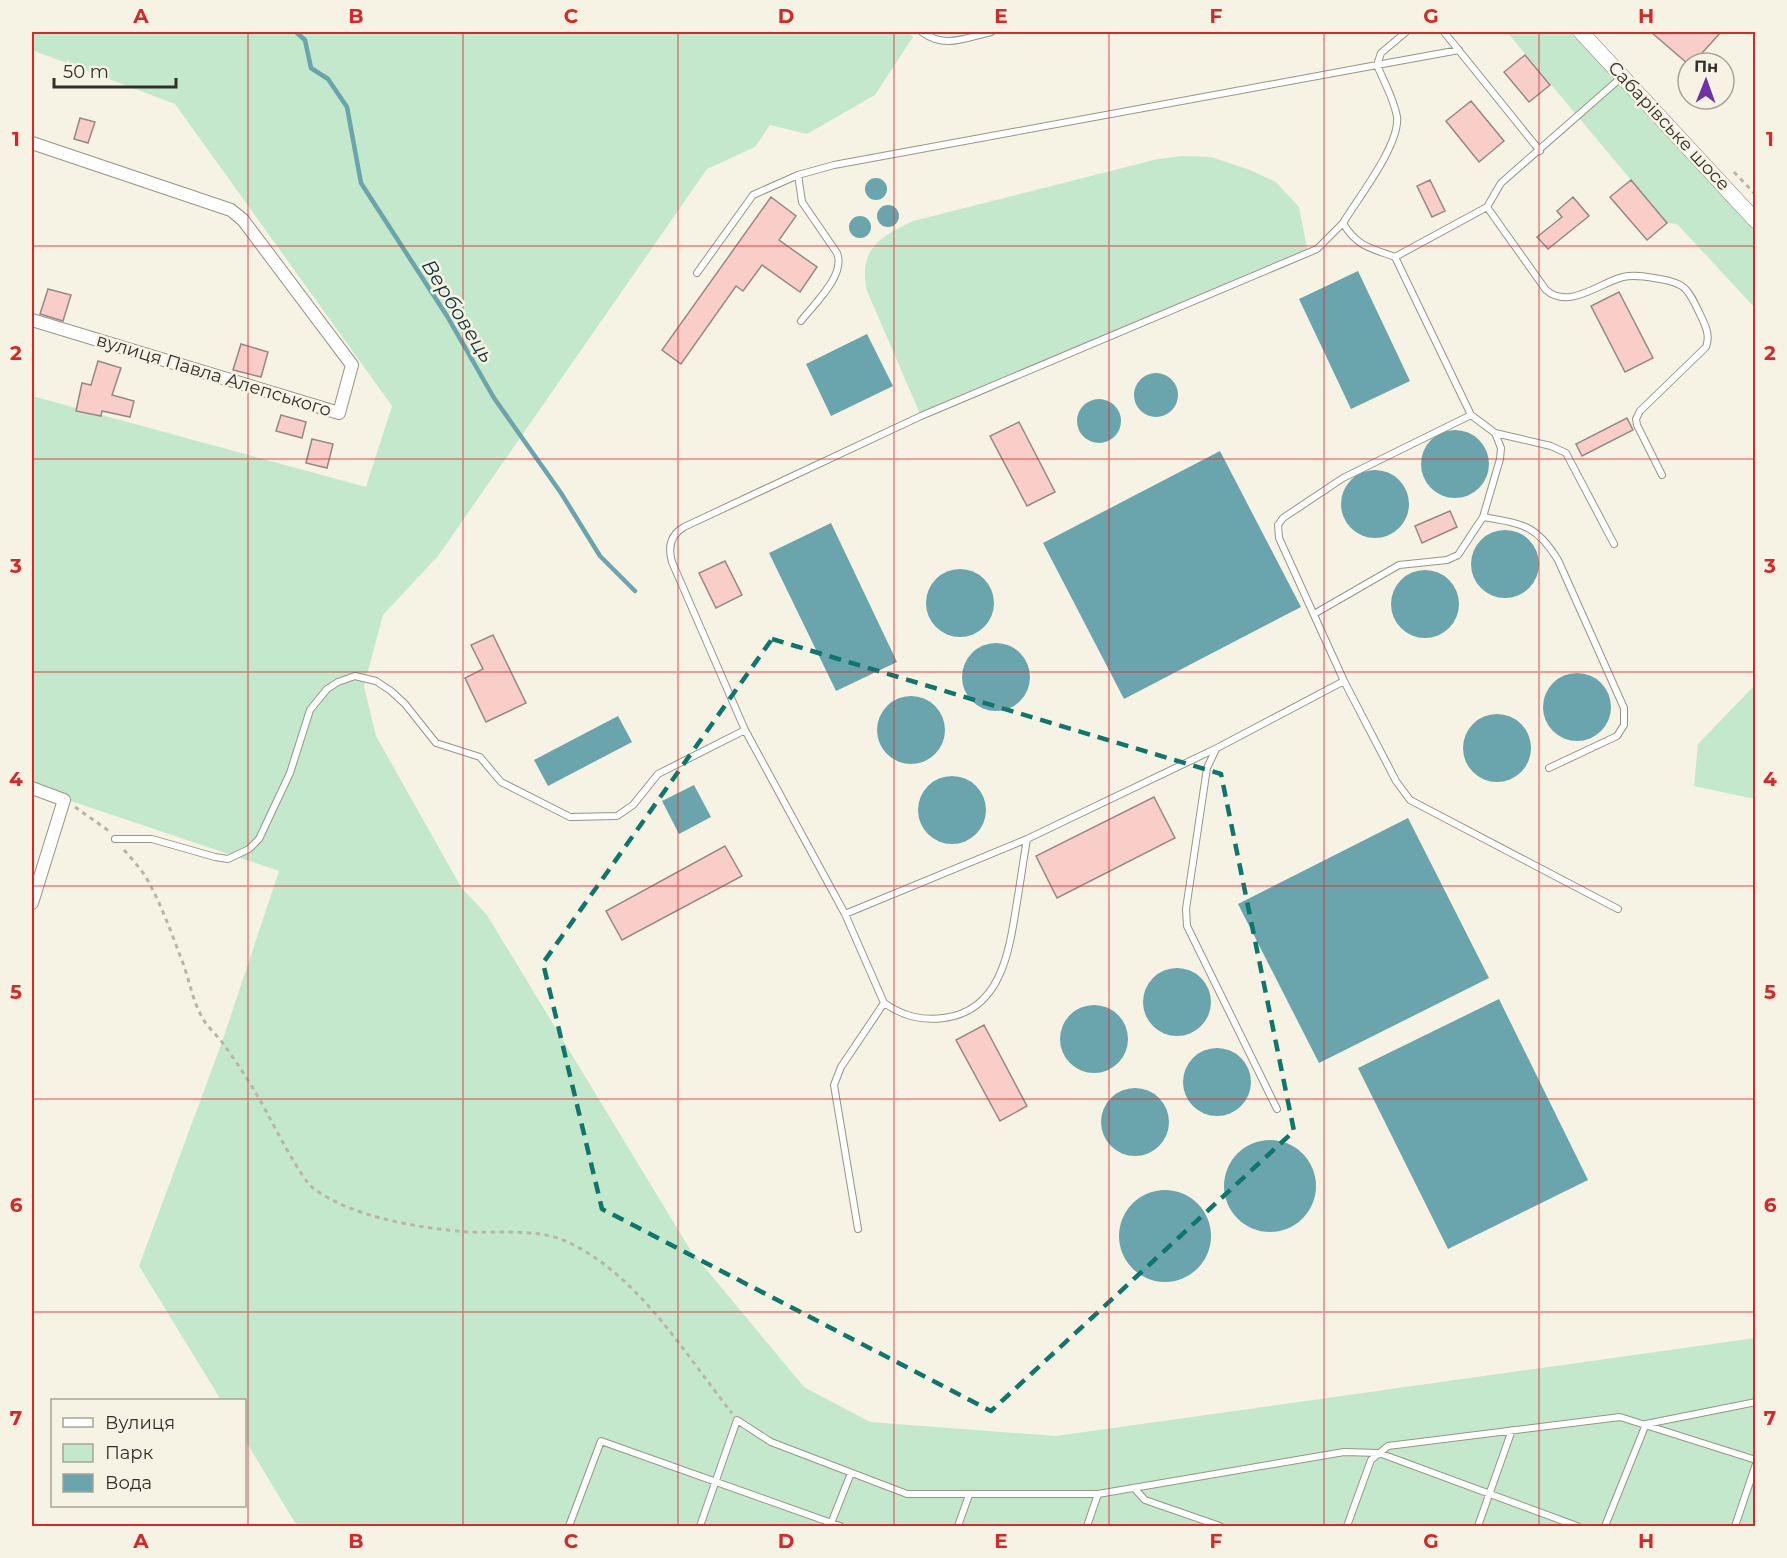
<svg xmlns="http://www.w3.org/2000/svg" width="1787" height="1558" font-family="Montserrat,sans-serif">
  <rect width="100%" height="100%" fill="#f6f3e5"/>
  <!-- green -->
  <path fill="#c4e8cb" d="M32 32H907L913 37 875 95 807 134 770 125 755 147 707 169 438 556 383 615 364 686 376 736 461 887 487 915 691 1251 804 1387 870 1422 1056 1436 1755 1338V1526H297L245 1440 244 1400H221L139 1266 222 1042 279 871 32 788V396L366 487 392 406 175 104 32 50Z
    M1507 32H1581L1755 228V308L1677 224 1667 223Z
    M1182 156 1211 157 1250 170 1276 182 1299 207 1308 253 921 416 867 291C858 250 879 237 913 221L1158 159Z
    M1755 685V799L1694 786 1698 744Z"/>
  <!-- water -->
  <path fill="#6aa5ad" d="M865 189a11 11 0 1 1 22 0a11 11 0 1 1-22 0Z
    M877 216a11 11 0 1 1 22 0a11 11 0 1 1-22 0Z
    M849 227a11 11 0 1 1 22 0a11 11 0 1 1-22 0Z
    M1358 271 1410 381 1351 409 1299 299Z
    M867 334 893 386 831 416 806 364Z
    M1134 395a22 22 0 1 1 44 0a22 22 0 1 1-44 0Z
    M1077 421a22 22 0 1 1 44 0a22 22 0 1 1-44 0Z
    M1421 464a34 34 0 1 1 68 0a34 34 0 1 1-68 0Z
    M1220 451 1301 607 1124 699 1043 543Z
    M1341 504a34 34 0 1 1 68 0a34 34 0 1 1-68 0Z
    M831 523 897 662 836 691 769 553Z
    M1471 564a34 34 0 1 1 68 0a34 34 0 1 1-68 0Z
    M926 603a34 34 0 1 1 68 0a34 34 0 1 1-68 0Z
    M1391 604a34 34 0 1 1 68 0a34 34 0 1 1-68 0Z
    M962 677a34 34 0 1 1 68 0a34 34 0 1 1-68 0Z
    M1543 707a34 34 0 1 1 68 0a34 34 0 1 1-68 0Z
    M877 730a34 34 0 1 1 68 0a34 34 0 1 1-68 0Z
    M1463 748a34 34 0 1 1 68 0a34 34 0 1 1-68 0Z
    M618 716 632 742 548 786 534 760Z
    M918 810a34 34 0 1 1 68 0a34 34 0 1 1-68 0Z
    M694 785 711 817 679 834 662 801Z
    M1408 818 1489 978 1319 1063 1238 904Z
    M1143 1002a34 34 0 1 1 68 0a34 34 0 1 1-68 0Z
    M1499 999 1588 1180 1448 1249 1358 1068Z
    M1060 1039a34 34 0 1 1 68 0a34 34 0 1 1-68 0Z
    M1183 1082a34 34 0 1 1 68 0a34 34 0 1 1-68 0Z
    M1101 1122a34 34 0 1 1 68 0a34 34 0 1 1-68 0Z
    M1224 1186a46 46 0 1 1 92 0a46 46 0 1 1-92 0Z
    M1119 1236a46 46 0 1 1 92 0a46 46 0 1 1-92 0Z"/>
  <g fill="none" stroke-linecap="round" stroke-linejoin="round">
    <!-- stream -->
    <path stroke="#6aa5ad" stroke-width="4.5" d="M296 32 305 40 311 68 328 79 347 107 361 183 447 316 494 398 561 493 600 556 635 591"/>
  </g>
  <!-- building -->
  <path fill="#f9cec9" stroke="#978886" stroke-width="1.5" d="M1651 32H1721L1693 63 1688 64Z
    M1525 55 1550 85 1529 102 1504 72Z
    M1471 101 1504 141 1479 162 1446 121Z
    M80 118 95 122 88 143 74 139Z
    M1430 180 1445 211 1432 217 1417 186Z
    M1631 180 1667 223 1647 240 1610 197Z
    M771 197 796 216 779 240 817 267 800 292 762 265 743 291 736 286 681 364 662 350Z
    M1573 197 1589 216 1548 249 1537 237 1562 217 1557 211Z
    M48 289 71 295 63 321 40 314Z
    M1619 292 1653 358 1625 372 1591 306Z
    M241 344 268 352 261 377 233 370Z
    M98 361 121 368 112 395 134 401 130 417 102 411 101 416 76 411 82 383 91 385Z
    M281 415 306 422 302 438 276 431Z
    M1627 418 1633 430 1582 456 1576 444Z
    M1019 422 1055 492 1027 506 990 436Z
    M312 439 333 444 327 468 306 463Z
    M1450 511 1457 527 1422 543 1415 526Z
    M725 561 742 595 716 608 699 573Z
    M493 635 526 703 486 722 465 678 483 669 471 645Z
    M1154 797 1175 838 1057 898 1036 856Z
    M725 846 742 876 622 940 606 911Z
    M984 1025 1027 1106 1000 1121 956 1040Z"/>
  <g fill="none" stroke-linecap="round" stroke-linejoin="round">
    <defs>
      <path id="service" d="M922 32C945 49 965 38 991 32
        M1406 32 1381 53 1377 65 1459 50
        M1444 32 1540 151
        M1487 207 1546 290C1569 310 1599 283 1623 277 1635 274 1648 277 1660 279 1685 283 1688 289 1699 312 1704 323 1711 334 1706 347L1640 411 1636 419 1637 425 1662 475
        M697 273 753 195 798 175
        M801 321C814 304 846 275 837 253L802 202 798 175 834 165 1377 65C1384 82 1394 99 1397 117 1400 145 1358 198 1343 223
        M1495 433 1501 448 1500 459 1483 517C1522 524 1536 524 1558 560L1624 708V725L1617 736 1549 768
        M1614 544 1566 453 1551 446 1495 433 1471 415 1395 257 1487 207 1501 183 1623 76
        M1314 614 1399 565 1447 560 1458 555 1483 517
        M1344 681 1396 781 1410 800 1618 909
        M1216 749 1207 768 1186 909 1187 926 1277 1109
        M115 839H152L215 857 228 859 249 849 259 839 290 773 310 710 327 689 338 682 355 676 376 681 391 691 405 704 436 743 480 757 501 782 570 817 617 816 633 805 658 774 745 730
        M845 914 1027 839 1217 748 1344 681 1279 538 1278 525 1283 518 1343 478 1471 415
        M884 1003C903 1016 921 1021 944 1018 1000 1011 1009 953 1016 908 1020 885 1023 862 1027 839
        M858 1229 834 1085 841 1067 884 1003 845 914 745 730 672 562C668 548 670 535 684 527L921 416 1317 249 1343 223C1357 247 1371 248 1395 257
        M1134 1488 1145 1500 1220 1526
        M569 1526 601 1441 840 1526
        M700 1526 737 1420 771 1442 907 1494H1098L1344 1452 1379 1453 1577 1526
        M830 1526 851 1473
        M958 1526 969 1495
        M1087 1526 1098 1494
        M1347 1526 1371 1460 1388 1446 1620 1417 1756 1460
        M1478 1526 1512 1430
        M1605 1526 1646 1424 1756 1402
        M1735 1526 1756 1464"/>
      <path id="minor" d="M32 143 231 210 243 220 352 365 339 413 32 320
        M32 788 64 800 32 903"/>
      <path id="tertiary" d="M1581 32 1756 221"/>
    </defs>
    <!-- service casing -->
    <use href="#service" stroke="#979587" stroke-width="8"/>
    <!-- minor casing -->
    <use href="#minor" stroke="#979587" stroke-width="14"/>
    <!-- tertiary casing -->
    <use href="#tertiary" stroke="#979587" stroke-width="16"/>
    <!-- path -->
    <path stroke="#b8b6aa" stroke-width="3" stroke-dasharray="4.5 4.5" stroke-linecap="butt" d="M1734 172 1756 195
      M75 807 109 831
      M124 850C132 859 141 869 147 879 162 906 173 937 184 966 190 984 193 1001 202 1017 207 1027 216 1034 222 1042 238 1064 253 1087 266 1111 274 1126 302 1180 313 1188 353 1218 420 1228 468 1232 495 1233 538 1229 563 1240 636 1271 684 1353 732 1413"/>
    <!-- service -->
    <use href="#service" stroke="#fff" stroke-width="6"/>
    <!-- minor -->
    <use href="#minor" stroke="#fff" stroke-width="12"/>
    <!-- tertiary -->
    <use href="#tertiary" stroke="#fff" stroke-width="15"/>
  </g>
  <!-- marked area -->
  <path fill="none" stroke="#0f766e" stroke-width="4.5" stroke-dasharray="12 8" stroke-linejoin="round" d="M772 639 1221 774 1294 1131 991 1411 602 1209 543 963Z"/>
  <!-- grid -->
  <path fill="none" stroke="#d62828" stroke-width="1.5" stroke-opacity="0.55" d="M248 32V1526M463 32V1526M678 32V1526M894 32V1526M1109 32V1526M1324 32V1526M1539 32V1526M32 246H1756M32 459H1756M32 672H1756M32 886H1756M32 1099H1756M32 1312H1756"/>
  <g text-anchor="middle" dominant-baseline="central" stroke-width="5" stroke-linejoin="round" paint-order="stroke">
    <!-- street labels -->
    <g font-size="18" fill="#31302a" stroke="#f6f3e5">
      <text transform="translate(1669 126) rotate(47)">Сабарівське шосе</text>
      <text transform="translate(214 375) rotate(17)">вулиця Павла Алепського</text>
    </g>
    <!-- water labels -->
    <g font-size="20" font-style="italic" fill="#153438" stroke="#f6f3e5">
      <text transform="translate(458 311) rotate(58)">Вербовець</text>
    </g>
  </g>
  <!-- border -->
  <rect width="1787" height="1558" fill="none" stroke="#f6f3e5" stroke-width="66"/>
  <!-- legend -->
  <rect x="51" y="1399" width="195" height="108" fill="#f6f3e5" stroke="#a7a59a" stroke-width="1.5"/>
  <rect x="63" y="1418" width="30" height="9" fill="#ffffff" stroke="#a7a59a" stroke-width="1.5"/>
  <text x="105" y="1429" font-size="18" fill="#31302a">Вулиця</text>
  <rect x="63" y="1444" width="30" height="18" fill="#c4e8cb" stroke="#a7a59a" stroke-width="1.5"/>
  <text x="105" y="1459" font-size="18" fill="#31302a">Парк</text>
  <rect x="63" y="1474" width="30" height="18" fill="#6aa5ad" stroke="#a7a59a" stroke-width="1.5"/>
  <text x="105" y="1489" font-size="18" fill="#31302a">Вода</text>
  <!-- north arrow -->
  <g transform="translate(1706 81) rotate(1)"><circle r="28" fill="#f6f3e5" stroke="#a7a59a" stroke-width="1.5"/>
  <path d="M0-4.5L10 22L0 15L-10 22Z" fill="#6e31a7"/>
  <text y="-9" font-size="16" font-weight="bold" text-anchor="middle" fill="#31302a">Пн</text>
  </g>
  <!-- scale -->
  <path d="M54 78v9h122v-9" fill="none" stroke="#31302a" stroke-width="3"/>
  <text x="63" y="78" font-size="18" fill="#31302a" stroke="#f6f3e5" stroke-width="4.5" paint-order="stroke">50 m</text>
  <rect x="33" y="33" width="1721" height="1492" fill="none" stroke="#d62828" stroke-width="2"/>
  <g font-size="20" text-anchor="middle" font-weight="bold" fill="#d62828">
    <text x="141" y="23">A</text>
    <text x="356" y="23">B</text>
    <text x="571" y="23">C</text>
    <text x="786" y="23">D</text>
    <text x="1001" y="23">E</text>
    <text x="1216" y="23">F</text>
    <text x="1431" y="23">G</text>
    <text x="1646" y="23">H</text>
    <text x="16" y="146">1</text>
    <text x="1770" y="146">1</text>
    <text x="16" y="360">2</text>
    <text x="1770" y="360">2</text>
    <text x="16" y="573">3</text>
    <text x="1770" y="573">3</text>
    <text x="16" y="786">4</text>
    <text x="1770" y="786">4</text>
    <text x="16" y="999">5</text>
    <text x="1770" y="999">5</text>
    <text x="16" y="1212">6</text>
    <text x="1770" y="1212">6</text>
    <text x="16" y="1425">7</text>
    <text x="1770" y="1425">7</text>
    <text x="141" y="1548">A</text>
    <text x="356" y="1548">B</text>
    <text x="571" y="1548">C</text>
    <text x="786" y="1548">D</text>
    <text x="1001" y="1548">E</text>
    <text x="1216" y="1548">F</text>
    <text x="1431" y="1548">G</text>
    <text x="1646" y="1548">H</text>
  </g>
</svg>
